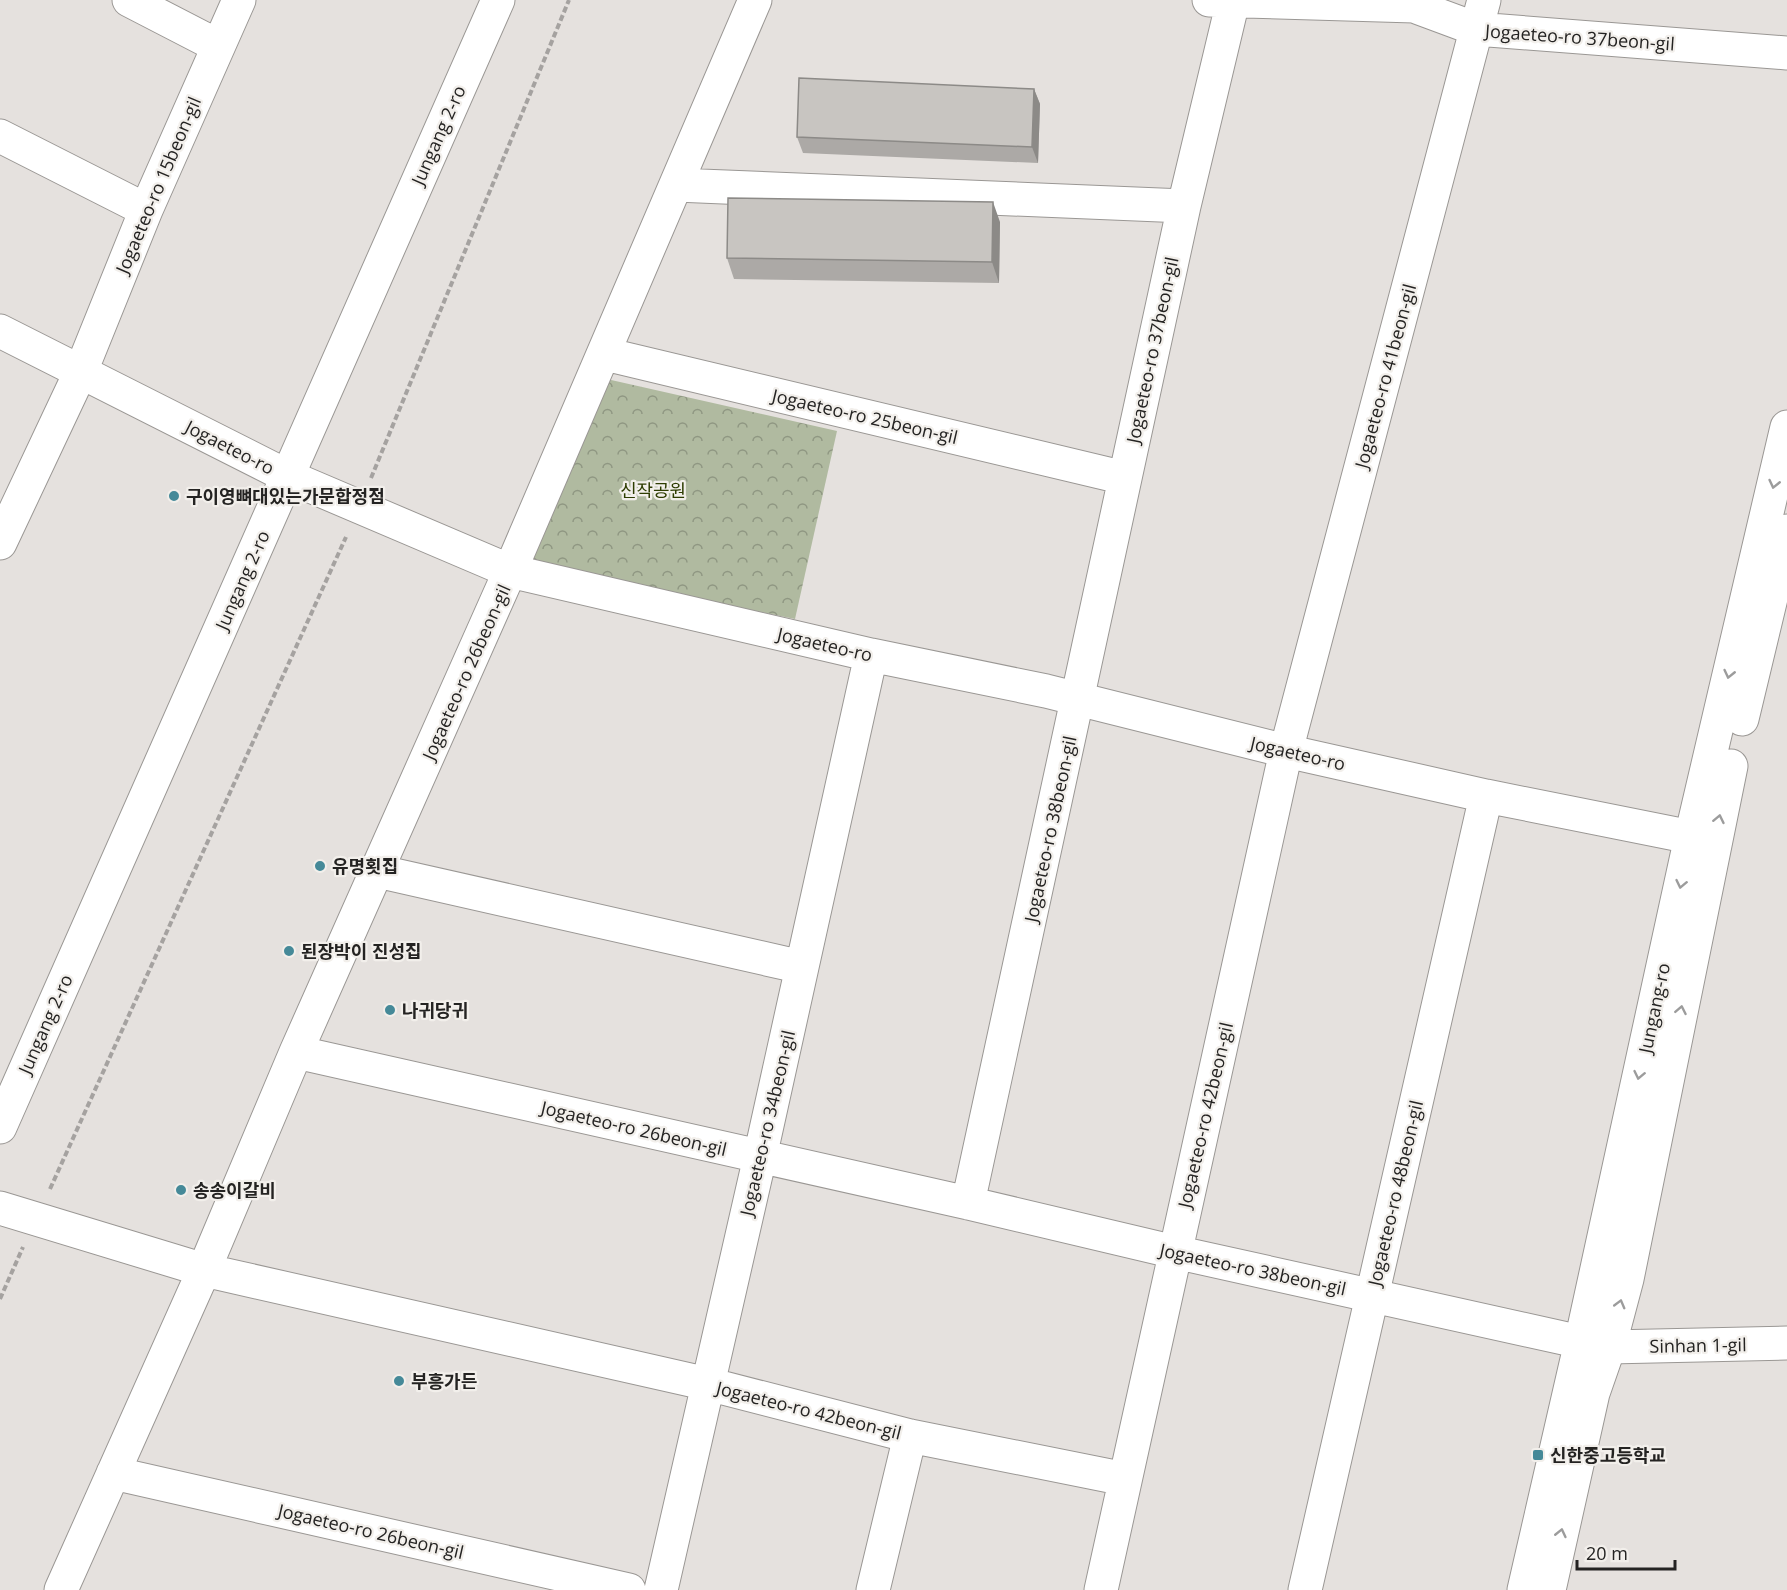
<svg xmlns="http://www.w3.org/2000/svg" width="1787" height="1590" font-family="'Open Sans','Noto Sans KR',sans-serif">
  <defs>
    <pattern id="forest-crowns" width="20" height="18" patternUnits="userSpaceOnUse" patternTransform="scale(1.5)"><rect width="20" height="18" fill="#b0baa0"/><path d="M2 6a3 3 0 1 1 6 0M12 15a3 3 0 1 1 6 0" fill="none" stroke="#8f9782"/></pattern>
  </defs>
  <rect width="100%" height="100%" fill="#e5e1de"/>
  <!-- forest -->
  <path fill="url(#forest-crowns)" d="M589 375 837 431 795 619 522 563Z"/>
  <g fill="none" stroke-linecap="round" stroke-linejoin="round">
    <defs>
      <path id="minor" d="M129 0 218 46
        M1209 0 1414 6 1476 29 1787 53
        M0 136 146 210
        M676 185 1184 206
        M0 331 287 476 510 571 871 655 1046 691 1286 751 1486 796 1691 837
        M605 354 1125 478
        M0 543 81 371 146 210 239 0
        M377 871 802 967
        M296 1052 968 1203 1175 1252 1581 1342 1609 1347 1787 1343
        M968 1203 1184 206 1233 1
        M0 1208 204 1270 708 1384 910 1436 1125 1479
        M113 1473 629 1590
        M61 1590 204 1270 296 1052 510 571 755 0
        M661 1590 760 1157 871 655
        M873 1590 910 1436
        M1101 1590 1286 751 1484 0
        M1305 1590 1486 796"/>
      <path id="tertiary" d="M0 1127 498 0"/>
      <path id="secondary" d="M1742 719 1787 531
        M1524 1590 1581 1342 1691 837 1787 427
        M1549 1590 1593 1393 1609 1347 1627 1279 1731 766"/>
    </defs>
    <!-- minor casing -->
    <use href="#minor" stroke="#9a9794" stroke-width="35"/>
    <!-- tertiary casing -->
    <use href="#tertiary" stroke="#9a9794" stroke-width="35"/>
    <!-- secondary casing -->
    <use href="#secondary" stroke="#9a9794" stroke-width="35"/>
    <!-- path -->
    <path stroke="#a5a2a0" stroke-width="4" stroke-dasharray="6 3" stroke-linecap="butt" d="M371 478 569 0
      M50 1189 346 537
      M0 1299 23 1247"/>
    <!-- minor -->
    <use href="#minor" stroke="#fff" stroke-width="33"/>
    <!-- tertiary -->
    <use href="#tertiary" stroke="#fff" stroke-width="33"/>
    <!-- secondary -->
    <use href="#secondary" stroke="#fff" stroke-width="33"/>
  </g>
  <!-- wall -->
  <path fill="#aca9a6" d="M1034 89 1040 104 1038 163 803 153 797 137Z
    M1000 222 999 283 734 279 727 258Z"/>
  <!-- shaded-wall -->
  <path fill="#8c8a87" d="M1034 89 1040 104 1038 163 1032 147Z
    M993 202 1000 222 999 283 992 262Z"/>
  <!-- building -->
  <path fill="#c8c5c1" stroke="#8c8a87" stroke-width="1.5" d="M799 78 1034 89 1032 147 797 137Z
    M728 198 993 202 992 262 727 258Z"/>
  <!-- one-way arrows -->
  <defs><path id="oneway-chevron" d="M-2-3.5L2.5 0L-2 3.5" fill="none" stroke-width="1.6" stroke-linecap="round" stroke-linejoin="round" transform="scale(1.5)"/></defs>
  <g stroke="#9c9c9c">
    <use href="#oneway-chevron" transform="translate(1774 484) rotate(103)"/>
    <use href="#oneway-chevron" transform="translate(1729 674) rotate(103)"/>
    <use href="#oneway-chevron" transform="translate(1719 819) rotate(-78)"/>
    <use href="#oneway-chevron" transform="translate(1681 884) rotate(102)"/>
    <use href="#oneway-chevron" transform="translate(1681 1010) rotate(-79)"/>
    <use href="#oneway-chevron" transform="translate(1639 1075) rotate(102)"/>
    <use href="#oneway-chevron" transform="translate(1620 1304) rotate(-75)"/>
    <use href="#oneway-chevron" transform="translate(1561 1533) rotate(-77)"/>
  </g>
  <!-- markers -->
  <g fill="#458998" stroke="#f2efeb" stroke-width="2">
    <circle cx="174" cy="496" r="6"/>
    <circle cx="320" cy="866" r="6"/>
    <circle cx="289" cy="951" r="6"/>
    <circle cx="390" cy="1010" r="6"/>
    <circle cx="181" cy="1190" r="6"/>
    <circle cx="399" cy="1381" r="6"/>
    <rect x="1532" y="1449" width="12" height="12" rx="3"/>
  </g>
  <g text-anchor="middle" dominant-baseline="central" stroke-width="4.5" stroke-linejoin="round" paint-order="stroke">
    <!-- street labels -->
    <g font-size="18" fill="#242322" stroke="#f2efeb">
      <text transform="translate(1580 37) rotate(4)">Jogaeteo-ro 37beon-gil</text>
      <text transform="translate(438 135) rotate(-66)">Jungang 2-ro</text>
      <text transform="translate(158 185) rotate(-67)">Jogaeteo-ro 15beon-gil</text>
      <text transform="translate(1152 350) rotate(-78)">Jogaeteo-ro 37beon-gil</text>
      <text transform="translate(1385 376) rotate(-75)">Jogaeteo-ro 41beon-gil</text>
      <text transform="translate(865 416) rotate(13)">Jogaeteo-ro 25beon-gil</text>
      <text transform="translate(230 447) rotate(27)">Jogaeteo-ro</text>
      <text transform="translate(242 580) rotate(-66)">Jungang 2-ro</text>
      <text transform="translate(825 644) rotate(13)">Jogaeteo-ro</text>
      <text transform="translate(466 672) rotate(-66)">Jogaeteo-ro 26beon-gil</text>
      <text transform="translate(1298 753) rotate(13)">Jogaeteo-ro</text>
      <text transform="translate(1050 829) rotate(-78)">Jogaeteo-ro 38beon-gil</text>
      <text transform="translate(1654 1008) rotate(-78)">Jungang-ro</text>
      <text transform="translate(45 1024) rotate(-66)">Jungang 2-ro</text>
      <text transform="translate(1205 1115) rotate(-77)">Jogaeteo-ro 42beon-gil</text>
      <text transform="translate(767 1123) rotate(-77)">Jogaeteo-ro 34beon-gil</text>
      <text transform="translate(634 1128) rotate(13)">Jogaeteo-ro 26beon-gil</text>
      <text transform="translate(1395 1193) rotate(-77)">Jogaeteo-ro 48beon-gil</text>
      <text transform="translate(1253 1269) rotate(12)">Jogaeteo-ro 38beon-gil</text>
      <text transform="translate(1698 1345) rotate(-1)">Sinhan 1-gil</text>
      <text transform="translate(809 1410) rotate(14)">Jogaeteo-ro 42beon-gil</text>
      <text transform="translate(371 1531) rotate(13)">Jogaeteo-ro 26beon-gil</text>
    </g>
    <!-- park labels -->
    <g font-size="18" fill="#2e3d02" stroke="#f2efeb">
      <text x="653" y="490">신작공원</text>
    </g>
    <!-- poi labels -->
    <g font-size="18" font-weight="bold" fill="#242322" stroke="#f2efeb" text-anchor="start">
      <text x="186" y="496">구이영뼈대있는가문합정점</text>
      <text x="332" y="866">유명횟집</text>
      <text x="301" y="951">된장박이 진성집</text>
      <text x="402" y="1010">나귀당귀</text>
      <text x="193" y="1190">송송이갈비</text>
      <text x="411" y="1381">부흥가든</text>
      <text x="1550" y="1455">신한중고등학교</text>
    </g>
  </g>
  <!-- scale -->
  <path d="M1577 1560v9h98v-9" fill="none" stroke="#242322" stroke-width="3"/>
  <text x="1586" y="1560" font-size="18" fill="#242322" stroke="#f2efeb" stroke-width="4.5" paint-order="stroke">20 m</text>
</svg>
